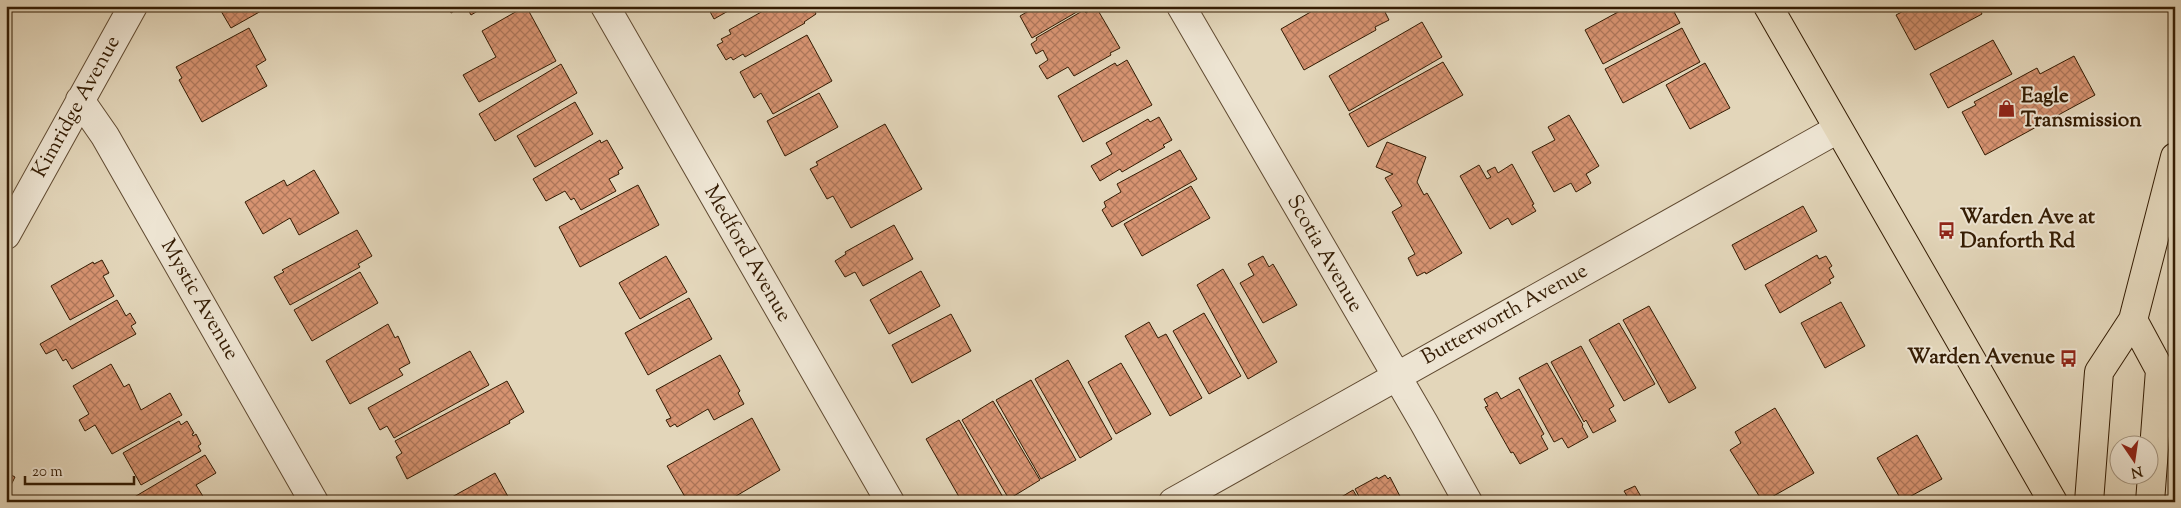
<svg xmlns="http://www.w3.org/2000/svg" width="2181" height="508" font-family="'Sorts Mill Goudy',serif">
  <defs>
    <pattern id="building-cross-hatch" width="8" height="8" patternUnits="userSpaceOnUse" patternTransform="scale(1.25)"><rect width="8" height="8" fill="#d69371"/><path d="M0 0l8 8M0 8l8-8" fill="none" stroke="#ae775b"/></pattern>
  </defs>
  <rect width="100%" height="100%" fill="#e3d6ba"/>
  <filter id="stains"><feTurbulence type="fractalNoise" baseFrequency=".004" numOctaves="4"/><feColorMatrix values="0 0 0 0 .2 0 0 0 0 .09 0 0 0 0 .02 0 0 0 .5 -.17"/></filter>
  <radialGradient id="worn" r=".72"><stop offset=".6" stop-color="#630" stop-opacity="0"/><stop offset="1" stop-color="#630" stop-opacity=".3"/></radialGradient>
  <!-- building -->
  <path fill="url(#building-cross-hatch)" stroke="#341c03" d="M218 6H270L231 28Z
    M448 6H463L451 13Z
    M466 6H486L471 15Z
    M526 6 556 61 479 102 463 75 496 57 482 31Z
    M707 6H737L714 19Z
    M772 6H812L816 14 804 22 805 23 745 57 743 54 733 60 731 57 726 60 717 45 723 42 721 39 731 34 729 30Z
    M1037 6H1087L1032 38 1020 16Z
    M1321 6H1382L1389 20 1375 27 1376 30 1304 70 1281 29Z
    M1629 6H1671L1680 23 1603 64 1585 30Z
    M1913 6H1978L1982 14 1915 50 1896 15Z
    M1096 7 1120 48 1110 53 1111 55 1074 76 1068 67 1047 79 1039 66 1048 60 1043 50 1036 54 1031 44 1037 40 1036 38 1084 10 1086 13Z
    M1422 22 1442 57 1349 111 1329 76Z
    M249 28 266 60 256 66 267 86 202 122 179 80 182 78 176 67Z
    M1682 28 1700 62 1623 103 1605 69Z
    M807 35 832 81 773 114 761 93 754 98 740 72Z
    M1993 40 2012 74 1948 108 1930 74Z
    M2074 56 2095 95 1985 155 1962 112 1976 105 1974 102 2037 68 2040 74Z
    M1127 60 1152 105 1083 142 1058 96 1115 63 1117 66Z
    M1443 62 1463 95 1368 147 1349 114Z
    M1705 63 1730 108 1690 129 1666 85Z
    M561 64 577 93 495 141 479 114Z
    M819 93 838 127 785 156 767 121Z
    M575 102 593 134 535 167 517 136Z
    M1569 115 1599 166 1586 174 1591 183 1576 192 1571 183 1554 192 1532 152 1555 140 1548 127Z
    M1159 117 1172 140 1163 145 1165 147 1122 172 1120 169 1100 181 1091 166 1112 154 1106 143 1148 119 1150 122Z
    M885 124 922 189 851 228 833 196 827 199 810 169 818 165 816 162Z
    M600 140 601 143 607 140 623 168 618 171 619 174 609 179 616 191 581 210 574 198 571 200 565 191 546 201 533 179Z
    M1387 142 1426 157 1417 182 1424 195 1427 193 1462 253 1426 274 1425 272 1417 276 1408 258 1415 254 1392 212 1402 206 1385 178 1393 174 1376 167Z
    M1180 150 1197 179 1112 227 1102 210 1106 207 1104 202 1121 192 1117 184Z
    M1512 164 1534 204 1532 205 1536 211 1512 225 1508 218 1490 229 1460 176 1479 165 1487 179 1491 177 1487 171 1495 167 1498 173Z
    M314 170 339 213 299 235 290 218 263 234 245 202 284 180 287 186Z
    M638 185 659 225 580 267 559 227Z
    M1191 186 1210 218 1142 256 1124 224Z
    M1803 206 1817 231 1745 270 1732 245Z
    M894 225 913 259 863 286 855 272 845 277 835 261 846 254 845 252Z
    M357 230 372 256 358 264 360 267 290 305 274 277 284 272 282 270Z
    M1817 255 1819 259 1826 256 1832 266 1829 268 1834 277 1829 280 1831 283 1780 313 1765 285Z
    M666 256 687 292 640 319 619 283Z
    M1263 256 1269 267 1273 264 1297 305 1263 323 1240 283 1254 275 1248 264Z
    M102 260 109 273 103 276 114 296 70 320 51 286 93 262 94 264Z
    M1223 269 1277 362 1248 379 1197 285Z
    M921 271 940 306 889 334 870 300Z
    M360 272 378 303 312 341 294 310Z
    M689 298 712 339 648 375 625 333Z
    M117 300 126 316 130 313 136 323 131 326 136 334 72 369 66 359 63 361 56 349 46 354 40 344Z
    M1841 302 1865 346 1825 368 1801 323Z
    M1649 306 1696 388 1669 403 1623 320Z
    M1204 313 1241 376 1209 394 1173 331Z
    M951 314 971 351 912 383 892 345Z
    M1149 322 1158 338 1166 334 1202 398 1170 416 1125 336Z
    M1619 323 1655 384 1624 401 1589 340Z
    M388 324 395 338 398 336 410 363 399 369 403 375 350 404 326 361Z
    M1581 346 1614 406 1609 409 1616 421 1593 433 1586 420 1584 422 1551 362Z
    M470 351 489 385 394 438 387 426 380 430 368 408Z
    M720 355 740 391 738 393 744 404 714 420 708 409 677 427 675 424 670 427 666 420 671 418 656 390Z
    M1068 360 1112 439 1080 458 1035 379Z
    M1121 363 1151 414 1116 434 1088 382Z
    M1547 363 1583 425 1582 426 1588 437 1568 448 1562 438 1554 442 1519 378Z
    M111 364 124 387 129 384 141 410 170 393 182 415 112 454 95 425 85 431 79 420 89 414 73 386Z
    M1031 380 1076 460 1041 479 996 400Z
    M507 381 524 412 509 421 510 423 407 479 396 457 402 453 395 441Z
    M1519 389 1544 434 1541 436 1548 449 1520 464 1513 452 1511 453 1485 407 1488 406 1484 399 1497 392 1501 399Z
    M993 401 1040 480 1009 499 962 420Z
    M1775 408 1814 473 1763 502 1730 450 1741 443 1735 432Z
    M752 418 780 470 726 502H688L667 466Z
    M959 420 1004 499 998 502H962L926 439Z
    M179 421 181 425 187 421 194 433 192 434 193 436 196 434 201 444 198 446 201 451 141 485 123 453Z
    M1917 435 1942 479 1902 501 1877 458Z
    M205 455 216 473 196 485 204 498 198 502H126Z
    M6 472 15 477 6 495Z
    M495 473 511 502H443Z
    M1385 475 1388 479 1390 477 1403 502H1362L1355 489 1377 477 1378 479Z
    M1635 486 1644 502H1617L1627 496 1624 491Z
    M1353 490 1360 502H1332L1343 496Z"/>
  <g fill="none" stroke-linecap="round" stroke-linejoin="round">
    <defs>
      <path id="minor" d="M605 6 890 502
        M1181 6 1424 423 1468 502
        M80 100 105 136 314 502
        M6 235 133 6
        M1173 502 1838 129"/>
      <path id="major" d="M1768 6 2053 502
        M2133 320 2160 370 2150 502
        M2089 502 2099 372 2133 320 2175 157"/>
    </defs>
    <!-- minor casing -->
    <use href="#minor" stroke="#604a31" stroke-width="30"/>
    <!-- major casing -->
    <use href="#major" stroke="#341c03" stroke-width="30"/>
    <!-- minor -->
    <use href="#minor" stroke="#ede4d2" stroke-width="28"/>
    <!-- major -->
    <use href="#major" stroke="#e3d6ba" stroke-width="28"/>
    <!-- rail -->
    <path stroke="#341c03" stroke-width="4" stroke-dasharray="9 9" stroke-linecap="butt" d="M6 15 11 6"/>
  </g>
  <!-- icons -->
  <defs>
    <symbol id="shop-bare" viewBox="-9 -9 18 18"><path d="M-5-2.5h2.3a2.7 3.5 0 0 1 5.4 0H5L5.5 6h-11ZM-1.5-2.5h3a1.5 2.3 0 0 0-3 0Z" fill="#8f2418" stroke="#ede4d2" stroke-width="2.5" paint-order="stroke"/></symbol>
    <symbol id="bus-bare" viewBox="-9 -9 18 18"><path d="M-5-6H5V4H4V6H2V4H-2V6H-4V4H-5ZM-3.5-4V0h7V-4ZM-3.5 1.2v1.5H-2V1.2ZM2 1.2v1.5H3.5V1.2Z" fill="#8f2418" stroke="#ede4d2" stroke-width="2.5" paint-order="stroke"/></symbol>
  </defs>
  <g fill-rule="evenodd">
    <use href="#shop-bare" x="1994" y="96" width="25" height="25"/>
    <use href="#bus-bare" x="1934" y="218" width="25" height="25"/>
    <use href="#bus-bare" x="2056" y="346" width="25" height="25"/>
  </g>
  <g text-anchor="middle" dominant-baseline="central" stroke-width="4" stroke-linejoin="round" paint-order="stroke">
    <!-- poi labels -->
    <g font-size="21" font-weight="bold" fill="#341c03" stroke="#ede4d2" text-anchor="start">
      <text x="2021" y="97">Eagle<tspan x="2021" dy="24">Transmission</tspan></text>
      <text x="1960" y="218">Warden Ave at<tspan x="1960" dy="24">Danforth Rd</tspan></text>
      <text x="2055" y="358" text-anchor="end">Warden Avenue</text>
    </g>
    <!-- street labels -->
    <g font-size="21" fill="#341c03" stroke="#ede4d2">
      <text transform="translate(77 107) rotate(-61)">Kimridge Avenue</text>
      <text transform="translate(747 254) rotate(60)">Medford Avenue</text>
      <text transform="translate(1324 254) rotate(60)">Scotia Avenue</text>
      <text transform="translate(199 300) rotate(60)">Mystic Avenue</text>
      <text transform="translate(1505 315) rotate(-29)">Butterworth Avenue</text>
    </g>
  </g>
  <!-- margin -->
  <rect width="2181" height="508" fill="none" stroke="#e3d6ba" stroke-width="25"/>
  <rect x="8" y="8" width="2166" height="493" fill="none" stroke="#341c03" stroke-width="2.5"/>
  <rect x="12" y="12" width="2156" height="483" fill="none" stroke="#341c03"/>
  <!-- north arrow -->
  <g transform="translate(2134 460) rotate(167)"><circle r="24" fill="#ede4d2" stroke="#a3947f"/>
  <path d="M0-4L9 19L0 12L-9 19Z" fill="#8f2418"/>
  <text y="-8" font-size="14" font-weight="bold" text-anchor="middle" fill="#341c03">N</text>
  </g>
  <!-- scale -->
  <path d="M25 476v8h109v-8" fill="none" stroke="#341c03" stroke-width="2.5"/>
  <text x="32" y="476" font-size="15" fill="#341c03" stroke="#ede4d2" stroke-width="4" paint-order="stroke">20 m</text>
  <rect width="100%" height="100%" filter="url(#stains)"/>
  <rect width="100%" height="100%" fill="url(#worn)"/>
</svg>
